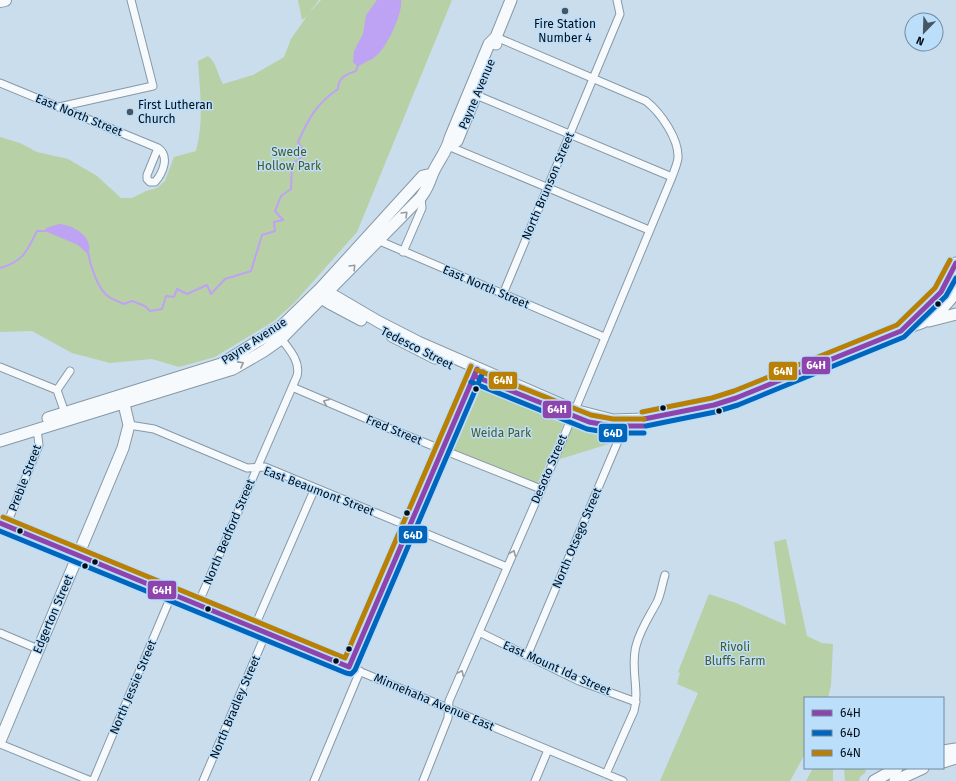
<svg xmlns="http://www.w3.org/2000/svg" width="956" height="781" font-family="'Fira Sans',sans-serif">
  <rect width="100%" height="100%" fill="#c9ddec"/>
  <!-- green -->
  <path fill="#b8d0a6" d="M298 0H319L308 14 321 0H452L357 232 295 302 274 321 215 357 179 367 152 359 110 363 72 353 32 331 0 332V137L20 143 37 152 68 159 97 176 121 198H132L146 191 157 188 165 181 174 157 196 151C204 121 200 92 198 61L208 56C217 63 217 74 223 84L253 75 284 57 291 39 307 16 302 20Z
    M482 386 565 421 537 485 453 452Z
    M577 422 609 430 616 436 615 442 557 460 572 425Z
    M786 539 807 636 822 643 833 644 831 685 828 698H805V754L790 781H660L698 693 677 684 680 673 678 672 709 594 736 603 786 625 774 542Z
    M813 768H833V781H806Z
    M844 768H865L866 772 860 777 859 781H845Z"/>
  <!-- water -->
  <path fill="#bea2f4" d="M377 0H401C403 13 387 47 376 56 371 61 363 62 358 67L353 62 354 51 363 34 366 15Z
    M59 224C73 225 95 237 88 254L78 245 45 231 46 228Z"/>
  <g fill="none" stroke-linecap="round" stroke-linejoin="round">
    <!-- stream -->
    <path stroke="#bea2f4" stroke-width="2" d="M88 252C90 265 98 290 109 297 113 300 119 301 123 304L132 301 145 306 150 311 162 309 166 296 174 297 177 289 187 294 207 285 211 294 225 279 251 271 262 235 275 231 274 222 283 220 275 211 281 196 291 189 292 163 297 161 305 153 298 142C309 118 316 104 338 89 338 78 346 74 356 71L358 65
      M0 268C23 262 27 251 37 231H46"/>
    <defs>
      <path id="street" d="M0 83 158 148C170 156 163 173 155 182H150L147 179V175L158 148
        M476 95 672 177
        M59 107 153 86 131 0
        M448 146 649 230
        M375 239 604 337
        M403 252 422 208 421 197
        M503 294 620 14 617 0
        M0 367 57 390
        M292 387 393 430 541 489
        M66 416 57 390 70 371
        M129 425 154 429 247 468 265 467 507 567
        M6 526 39 445 37 429
        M198 604 297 376C301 361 288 348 280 337
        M254 628 315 488
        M479 632 579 681 636 702
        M0 633 38 649
        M527 656 624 427 625 420
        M349 667 623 781
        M0 744 91 781
        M606 774 634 711C640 690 630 669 636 646 640 630 649 617 657 602 661 594 662 584 665 575
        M93 781 172 594
        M203 781 266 633
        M314 781 360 671
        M423 781 448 718 449 701 557 453 672 177C674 171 677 165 678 158 679 139 661 113 646 101L496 37
        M535 781 548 750"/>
      <path id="secondary" d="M496 44V37L511 0
        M448 146 457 141 475 97
        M321 288 379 322 418 342 574 410 613 420 644 419 672 412 677 413 714 405 736 398 915 325C933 320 945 307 956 292
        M317 295 329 303 361 320
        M929 321 956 314
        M904 328 927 307 941 292 956 263
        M392 336 435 358
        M48 418 221 364 268 335 283 325 321 288 423 176 432 174
        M0 441 233 369 264 351 281 339 421 197C427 189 429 184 432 175 437 162 447 152 450 138L489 44 496 37
        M0 523 349 667 477 369
        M0 741 123 448 129 425 122 396
        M943 751 956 749
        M943 762 956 758
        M874 781 897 768
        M895 781 923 768"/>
      <path id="primary" d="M0 1 5 0"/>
    </defs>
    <!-- street casing -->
    <use href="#street" stroke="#8898a5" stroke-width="9"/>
    <!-- secondary casing -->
    <use href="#secondary" stroke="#8898a5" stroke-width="13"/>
    <!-- primary casing -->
    <use href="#primary" stroke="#8898a5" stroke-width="14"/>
    <!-- street -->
    <use href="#street" stroke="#f7fafc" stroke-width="7"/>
    <!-- secondary -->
    <use href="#secondary" stroke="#f7fafc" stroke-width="11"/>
    <!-- primary -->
    <use href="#primary" stroke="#f7fafc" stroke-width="12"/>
    <defs>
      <path id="bus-1" d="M474 376 589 422 612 426H644
        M644 419 714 405 736 398 901 331 941 292 956 263
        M0 523 349 667 477 369"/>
      <path id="bus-2" d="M471 382 587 429 611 433H644
        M646 426 715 412 738 405 904 337 946 296 956 278
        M0 531 346 673 351 674 355 670 483 372"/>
      <path id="bus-3" d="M477 370 591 415 613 419H644
        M642 412 712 398 734 391 897 325 935 288 950 260
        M3 517 345 658 471 366"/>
    </defs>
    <!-- bus-1 casing -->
    <use href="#bus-1" stroke="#bbdefa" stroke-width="8"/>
    <!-- bus-2 casing -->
    <use href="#bus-2" stroke="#bbdefa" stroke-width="8"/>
    <!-- bus-3 casing -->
    <use href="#bus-3" stroke="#bbdefa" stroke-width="8"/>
    <!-- bus-1 -->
    <use href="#bus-1" stroke="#8e44ad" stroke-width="5"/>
    <!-- bus-2 -->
    <use href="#bus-2" stroke="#0065bd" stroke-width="5"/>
    <!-- bus-3 -->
    <use href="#bus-3" stroke="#ba8006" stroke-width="5"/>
  </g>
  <!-- one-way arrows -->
  <defs><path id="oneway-chevron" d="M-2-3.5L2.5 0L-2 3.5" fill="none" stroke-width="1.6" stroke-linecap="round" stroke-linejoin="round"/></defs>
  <g stroke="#959ba1">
    <use href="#oneway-chevron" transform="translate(405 214) rotate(-45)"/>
    <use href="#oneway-chevron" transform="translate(353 267) rotate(-46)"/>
    <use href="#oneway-chevron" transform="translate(241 364) rotate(-28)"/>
    <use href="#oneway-chevron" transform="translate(326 402) rotate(-157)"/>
    <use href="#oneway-chevron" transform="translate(513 553) rotate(-67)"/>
    <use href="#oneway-chevron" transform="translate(461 673) rotate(-66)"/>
  </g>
  <!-- markers -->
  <g fill="#475663" stroke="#bbdefa" stroke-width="1.5">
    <circle cx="565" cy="11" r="4"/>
    <circle cx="130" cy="112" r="4"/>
  </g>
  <g fill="#010d19" stroke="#bbdefa" stroke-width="1.5">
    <circle cx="938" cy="304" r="3.5"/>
    <circle cx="476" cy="389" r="3.5"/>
    <circle cx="663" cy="408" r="3.5"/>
    <circle cx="719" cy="411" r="3.5"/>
    <circle cx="407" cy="513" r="3.5"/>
    <circle cx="20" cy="531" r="3.5"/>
    <circle cx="95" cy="562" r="3.5"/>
    <circle cx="85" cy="566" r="3.5"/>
    <circle cx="208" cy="609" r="3.5"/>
    <circle cx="349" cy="649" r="3.5"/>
    <circle cx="336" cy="661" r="3.5"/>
  </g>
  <g text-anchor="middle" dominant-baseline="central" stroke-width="3" stroke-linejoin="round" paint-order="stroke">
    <!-- poi labels -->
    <g font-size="12" fill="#010d19" stroke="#bbdefa">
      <text x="565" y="24">Fire Station<tspan x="565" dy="14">Number 4</tspan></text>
      <text x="138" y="105" text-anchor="start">First Lutheran<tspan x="138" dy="14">Church</tspan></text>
    </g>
    <!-- street labels -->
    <g font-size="12" fill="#010d19" stroke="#bbdefa">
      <text transform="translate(477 94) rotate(-67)">Payne Avenue</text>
      <text transform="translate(79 115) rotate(22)">East North Street</text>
      <text transform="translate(548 186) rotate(-67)">North Brunson Street</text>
      <text transform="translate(486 287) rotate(23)">East North Street</text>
      <text transform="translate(254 341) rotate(-33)">Payne Avenue</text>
      <text transform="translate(417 348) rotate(27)">Tedesco Street</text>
      <text transform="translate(394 430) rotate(22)">Fred Street</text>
      <text transform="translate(549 469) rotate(-67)">Desoto Street</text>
      <text transform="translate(25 478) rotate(-69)">Preble Street</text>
      <text transform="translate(319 491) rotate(21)">East Beaumont Street</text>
      <text transform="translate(229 532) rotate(-67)">North Bedford Street</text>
      <text transform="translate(577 538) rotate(-67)">North Otsego Street</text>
      <text transform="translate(53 614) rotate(-67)">Edgerton Street</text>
      <text transform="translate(557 668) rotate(24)">East Mount Ida Street</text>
      <text transform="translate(133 687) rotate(-67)">North Jessie Street</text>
      <text transform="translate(434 702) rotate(23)">Minnehaha Avenue East</text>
      <text transform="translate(235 707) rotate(-67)">North Bradley Street</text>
    </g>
    <!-- park labels -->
    <g font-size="12" fill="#4a5925" stroke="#bbdefa">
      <text x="289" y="152">Swede<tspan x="289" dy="14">Hollow Park</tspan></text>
      <text x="501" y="433">Weida Park</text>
      <text x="735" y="647">Rivoli<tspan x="735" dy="14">Bluffs Farm</tspan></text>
    </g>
  </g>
  <g stroke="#bbdefa" stroke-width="1.5">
    <rect x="801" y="356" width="30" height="19" rx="4" fill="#8e44ad"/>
    <rect x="768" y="361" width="30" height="20" rx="4" fill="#ba8006"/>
    <rect x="488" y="371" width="30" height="19" rx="4" fill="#ba8006"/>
    <rect x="542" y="400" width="30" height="19" rx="4" fill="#8e44ad"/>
    <rect x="598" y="423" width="30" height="20" rx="4" fill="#0065bd"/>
    <rect x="398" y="525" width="30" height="19" rx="4" fill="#0065bd"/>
    <rect x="147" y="580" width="30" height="20" rx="4" fill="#8e44ad"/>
  </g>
  <g font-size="11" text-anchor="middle" font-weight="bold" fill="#fff">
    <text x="816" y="369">64H</text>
    <text x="783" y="375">64N</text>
    <text x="503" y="384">64N</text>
    <text x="557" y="413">64H</text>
    <text x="613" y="437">64D</text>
    <text x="413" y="539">64D</text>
    <text x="162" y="594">64H</text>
  </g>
  <!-- legend -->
  <rect x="804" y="697" width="140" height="72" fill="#bbdefa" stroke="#718aa0"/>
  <rect x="812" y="710" width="20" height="6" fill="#8e44ad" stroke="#718aa0"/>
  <text x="840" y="717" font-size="12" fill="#010d19">64H</text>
  <rect x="812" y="730" width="20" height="6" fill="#0065bd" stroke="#718aa0"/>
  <text x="840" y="737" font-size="12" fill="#010d19">64D</text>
  <rect x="812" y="750" width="20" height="6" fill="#ba8006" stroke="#718aa0"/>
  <text x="840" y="757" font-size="12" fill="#010d19">64N</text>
  <!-- north arrow -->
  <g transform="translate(924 32) rotate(203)"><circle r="19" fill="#bbdefa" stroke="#718aa0"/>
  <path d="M0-3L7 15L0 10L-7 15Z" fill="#475663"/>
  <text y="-6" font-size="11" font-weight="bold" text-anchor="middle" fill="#010d19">N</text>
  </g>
</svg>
